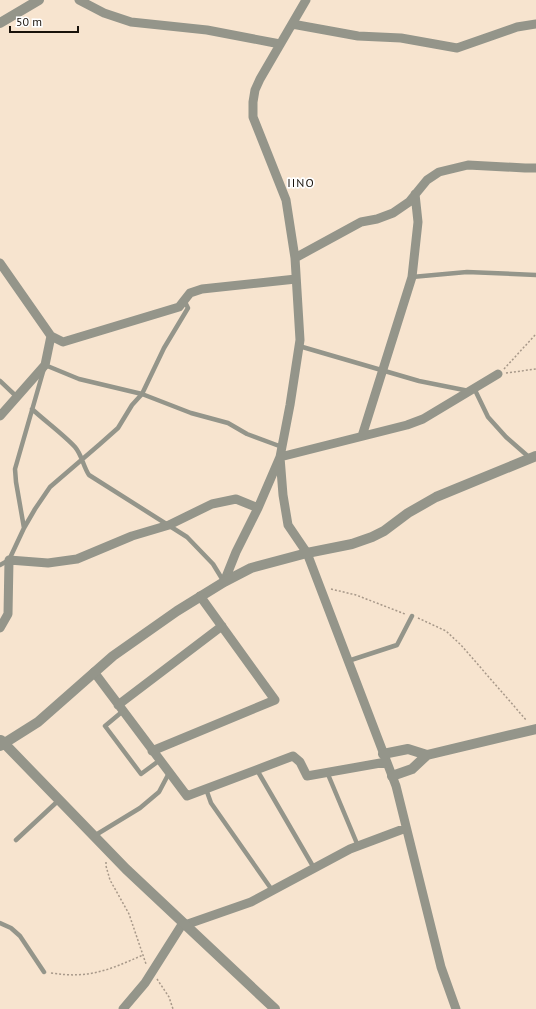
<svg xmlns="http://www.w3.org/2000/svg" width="536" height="1009" font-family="'PT Sans',sans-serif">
  <rect width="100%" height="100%" fill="#f7e4cf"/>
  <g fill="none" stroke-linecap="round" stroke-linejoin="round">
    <!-- path -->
    <path stroke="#a79889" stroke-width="1.5" stroke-dasharray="2 2" stroke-linecap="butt" d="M504 369 536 334
      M506 373 536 369
      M331 589 356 595 405 614
      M418 618 446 631 461 645 527 721
      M106 862V866L110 880 129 914 146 964
      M51 973C89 979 109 970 143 955
      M157 979 169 997 173 1009"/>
    <!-- service -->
    <path stroke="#94958a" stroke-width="4.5" d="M412 277 467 272 536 275
      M299 346 419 381 469 391
      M0 381 17 397
      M474 388 488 417 506 437 530 458
      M32 409C45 421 64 435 75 447 82 455 83 466 89 475L187 537 213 564 224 582
      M24 528 16 482 15 469 45 365 79 379 142 394 191 413 228 423 247 434 282 447
      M0 565 9 560 24 528 35 509 50 487 100 444 118 428 132 405 142 394 164 348 188 308 185 302
      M348 661 397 645 412 616
      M123 711 105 726 141 774 160 760
      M257 770 314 868
      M327 772 358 846
      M206 789 211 803 272 890
      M94 836 140 808 159 792 169 773
      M16 840 59 800
      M0 923 11 928 20 936 44 972"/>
    <!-- minor -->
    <path stroke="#94958a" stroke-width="9" d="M79 0 104 13 131 22 207 30 280 44
      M306 0 260 79 255 90 253 102V117L286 200 295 258 300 340 290 405 280 457 283 495 288 525 307 553 396 786 441 967 456 1009
      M292 24 358 36 401 38 457 48 517 27 536 24
      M295 258 361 222 377 219 393 213 409 202 427 180 439 172 468 165 525 168H536
      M0 263 51 336 63 342 179 307 190 293 202 289 296 279
      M0 416 45 365 51 336
      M362 436 412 277 418 222 415 194
      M224 582 236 552 258 508 280 457 407 425 423 419 498 374
      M0 628 8 614 9 560 48 563 77 559 132 536 169 525 212 504 236 499 258 508
      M94 672 187 796 293 756 300 762 307 776 386 762
      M118 705 222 626
      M152 751 275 700 200 596
      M185 925 251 902 350 849 406 828
      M123 1009 145 983 183 923"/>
    <!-- tertiary -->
    <path stroke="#94958a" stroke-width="10" d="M0 23 39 0
      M1 740 126 869 275 1009
      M0 746 38 722 113 656 177 611 224 582 251 568 307 553 352 544 372 537 384 531 408 513 436 497 536 456
      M383 754 408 749 427 755 536 729
      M392 776 412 769 427 755"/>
  </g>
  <g text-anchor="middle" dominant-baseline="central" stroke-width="3.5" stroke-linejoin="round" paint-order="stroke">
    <!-- quarter labels -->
    <g font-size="12" letter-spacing="1" fill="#19120b" stroke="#fff">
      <text x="301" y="182">IINO</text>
    </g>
  </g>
  <!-- scale -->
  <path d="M10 26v6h68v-6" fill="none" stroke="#19120b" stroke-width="2"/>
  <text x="16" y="26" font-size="12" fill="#19120b" stroke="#ffffff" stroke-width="3" paint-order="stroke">50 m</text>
</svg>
